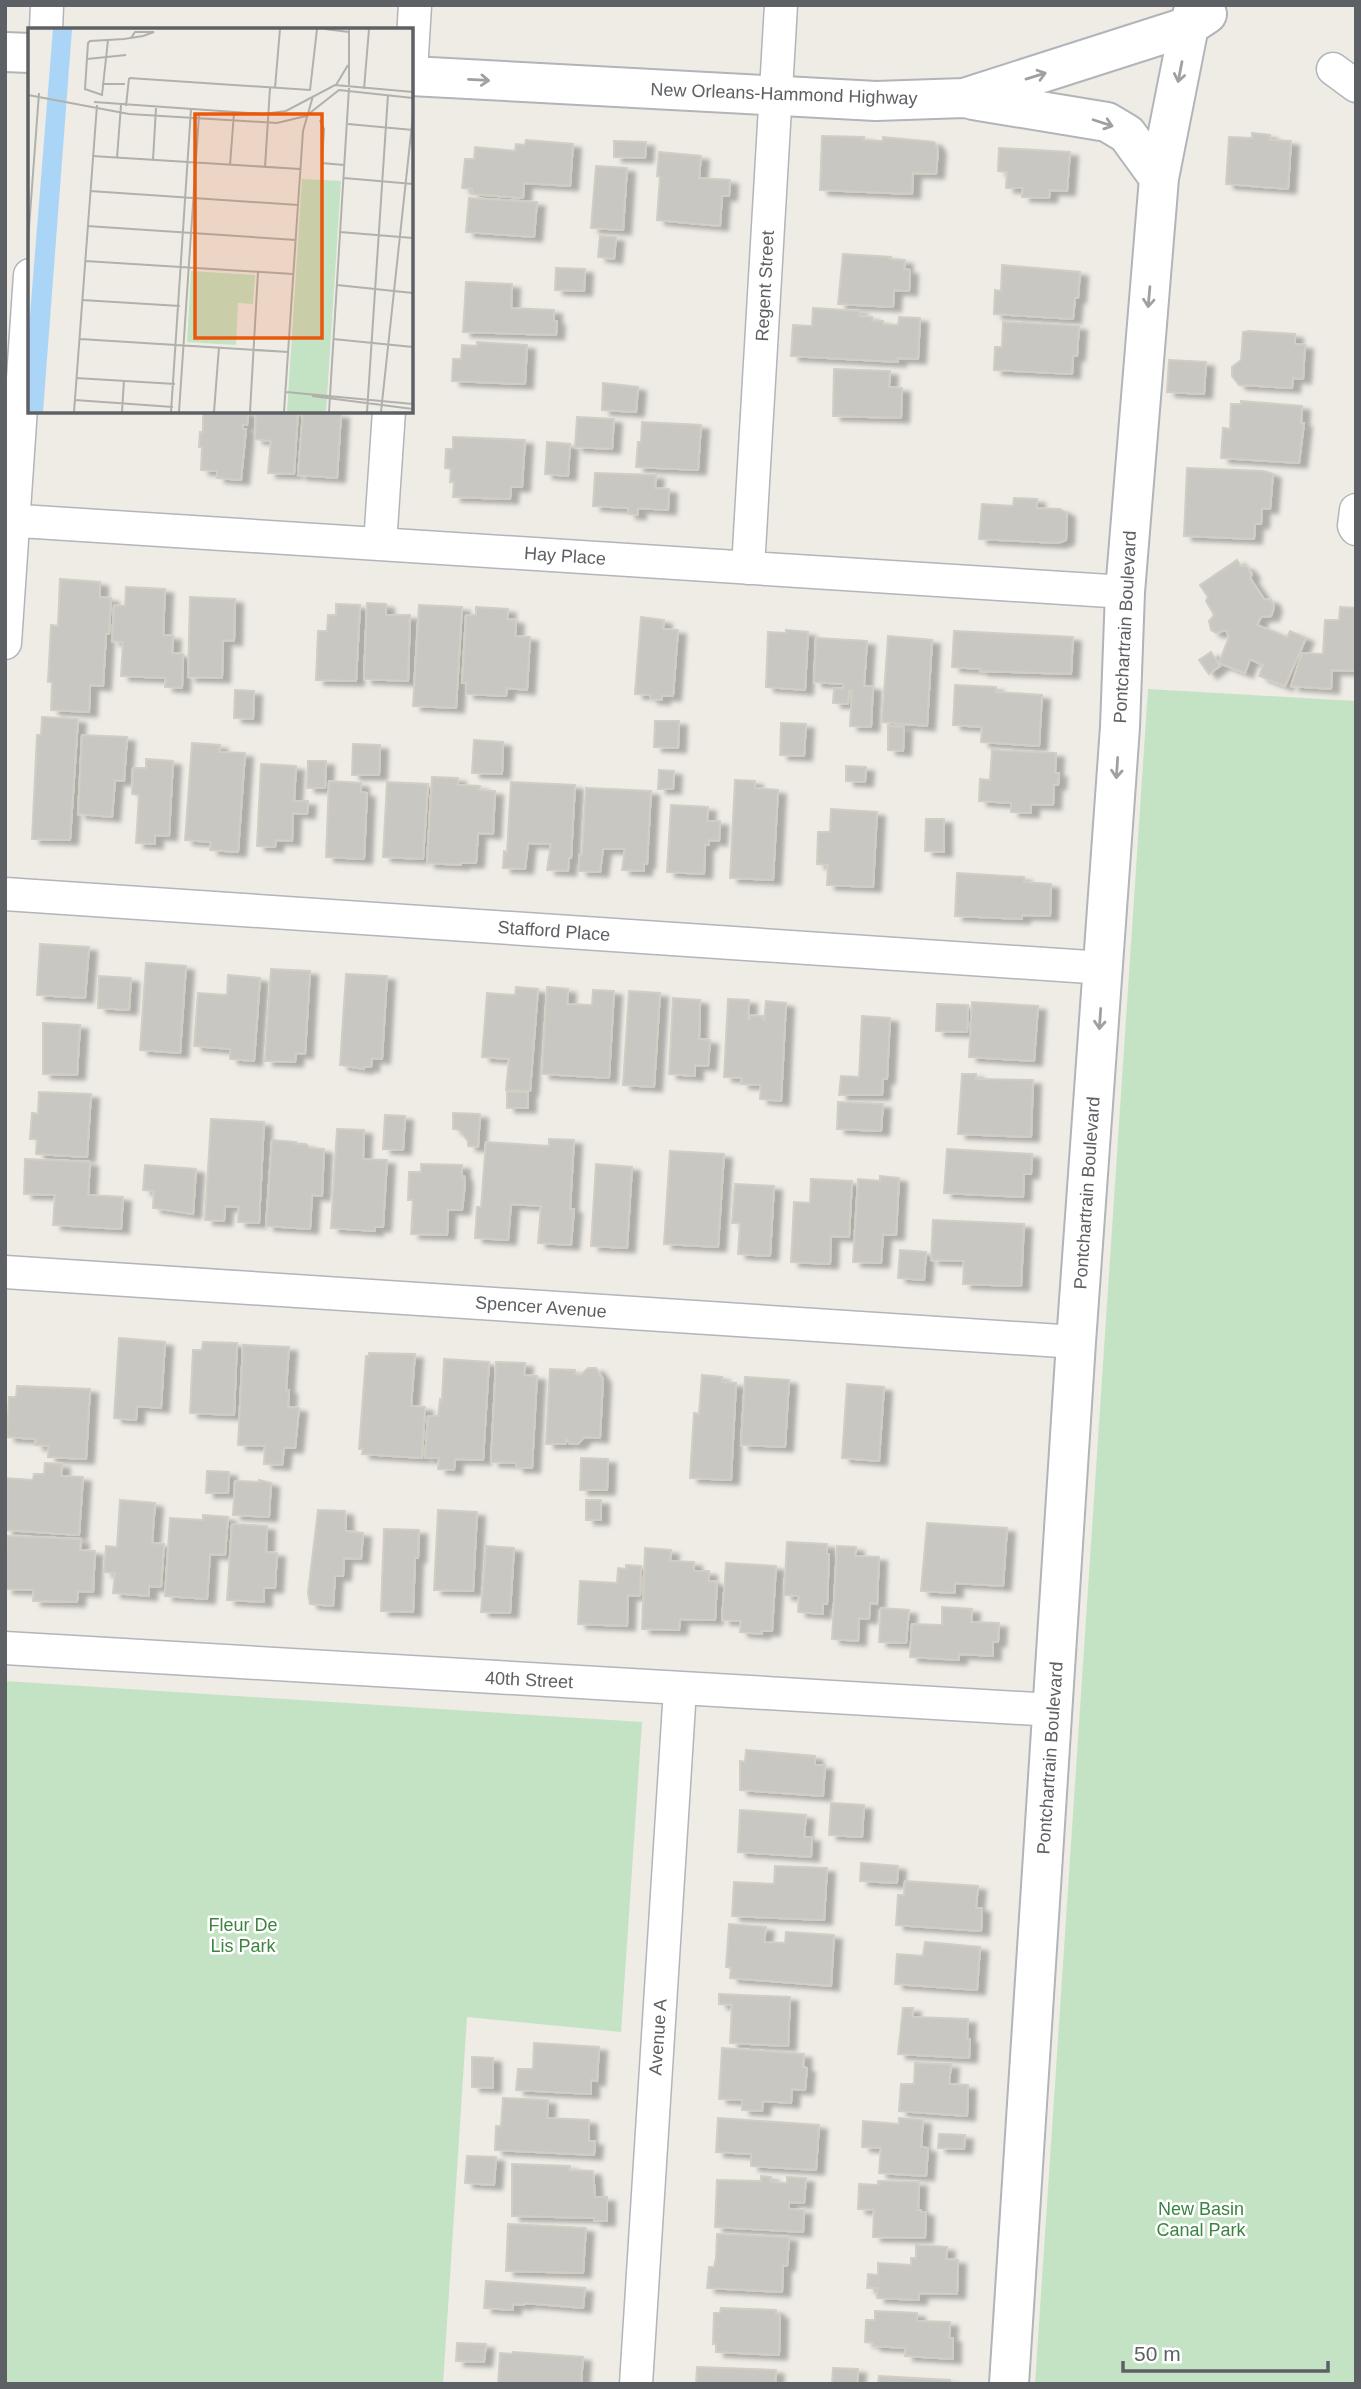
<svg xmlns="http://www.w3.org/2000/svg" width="1361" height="2389" font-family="Helvetica,sans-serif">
  <defs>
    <filter id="shadow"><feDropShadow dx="8" dy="4.5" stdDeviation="2" flood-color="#0004"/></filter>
  </defs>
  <rect width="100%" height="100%" fill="#eeece5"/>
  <!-- green -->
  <path fill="#c4e3c4" d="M1148 689 1356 701V2384H1035Z
    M5 1681 642 1722 621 2032 467 2017 443 2384H5Z"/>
  <!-- building -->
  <path fill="#c9c7c2" stroke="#d2cec4" stroke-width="2" filter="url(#shadow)" d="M1252 133 1270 135V140L1291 141 1288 189 1226 184 1229 137 1252 138Z
    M822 136 864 137V140L883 141V137L934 142 938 149 936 174 913 173 912 194 820 190Z
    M526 140 573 144 570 186 524 183 523 198 472 194V189L462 188 465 159H474L475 147 515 151 516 144 525 145Z
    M614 141 646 142 645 158 614 157Z
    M999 148 1070 152 1067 191 1050 190 1049 198 1022 197 1023 188H1006L1007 172 998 171Z
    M659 152 701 156 699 178 730 180 729 196H722L720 226 657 220 660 177 657 176Z
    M596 166 627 168 623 230 591 228Z
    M469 198 537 202 534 237 466 232Z
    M600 236 616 237 614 259 598 257Z
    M843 254 891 257 890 259 905 260 904 269 910 270 909 291 894 290 893 307 838 304Z
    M1002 265 1080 272 1078 298H1075L1073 319 994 314 995 290 1001 291Z
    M556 268 585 269 584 291 555 290Z
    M466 282 512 284 511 308 554 310V321H557L556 335 463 332Z
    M813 308 860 311V316L872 317V321H883V324L898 325 899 317 920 318 918 359 898 358V362L791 356 793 325 812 326Z
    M1003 322 1079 326 1077 356H1073L1072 374 994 370 995 347H1002Z
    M1249 331 1295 334V344L1305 345 1303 379 1293 378 1292 388 1239 385 1232 376V367L1241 360 1243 332Z
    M477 342 527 345 525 384 452 381 453 359H461L462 345 477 346Z
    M1169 360 1206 362 1204 394 1167 392Z
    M834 369 890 371 889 387 902 388 901 418 833 416Z
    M603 383 638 387 636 412 602 410Z
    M1241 401 1302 406 1301 423H1304L1299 463 1221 458 1223 428 1230 429 1231 404H1241Z
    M203 411H248L247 425H243V429H246L241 480 217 478V471L201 470 202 447H199L200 432H203Z
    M256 411H298L294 474 268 473 271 441 255 439Z
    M303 412 341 414 337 478 298 475Z
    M577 417 614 419 612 449 575 447Z
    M642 422 701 425 698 470 636 467 638 442H641Z
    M453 437 525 440 522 487H511L510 499 453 497 454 482H450L451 469 445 468 446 449H453Z
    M547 442 570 444 568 476 545 474Z
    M1187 468 1264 471 1273 474 1270 509 1262 508 1261 524H1255L1254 539 1184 536Z
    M595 473 656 475 655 488 669 489 668 510 638 508V515L628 514V508L593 506Z
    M1014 498 1037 499V508L1060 509 1067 513 1066 540 1058 543 979 539 982 504 1013 506Z
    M1237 560 1241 566H1246L1252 574 1250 578 1264 599 1271 600 1274 607 1271 616 1261 617 1257 625 1287 637 1290 631 1306 638 1285 686 1259 676 1263 665 1250 659 1245 673 1219 663 1229 637 1226 630 1216 633 1211 630 1209 621 1214 615 1206 601 1208 597 1200 585Z
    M60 579 100 582V597L111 598 109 634H106L103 686 90 685 89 712 51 710 52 682H48L51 625 58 626Z
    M126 587 165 589 163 635 173 636 172 653 183 654 182 688 165 687 166 678 121 676 123 642 112 641 114 605 125 606Z
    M190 597 235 599 234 641 223 640 222 678 188 677Z
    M367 603 386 604V615H410L408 681 364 679Z
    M336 604 360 605 356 681 316 680 318 631H327L328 615H336Z
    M419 605 462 607 456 708 413 706Z
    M476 607 508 609 507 619 516 620 515 636 530 637 527 690 507 688 506 696 466 694V683H462L466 615H476Z
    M1340 607 1356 608V671L1332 670 1331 689 1291 686 1302 653 1323 654 1325 620H1339Z
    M641 617 664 620 663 629 678 630 673 696H662V700L650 699V695L635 694Z
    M786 630 808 632 805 690 766 687 768 632 786 633Z
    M954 631 1073 637 1071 674 980 671 981 669 952 667Z
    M888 636 932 640 927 726 882 722Z
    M816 638 867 641 864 686H873L871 727 850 726 852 691 849 690 848 704 833 703 834 688 843 689V684L814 682Z
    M1211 652 1220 666 1209 674 1199 660Z
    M955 685 996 687V692L1042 695 1039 746 981 742 982 727 953 725Z
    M235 690 254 691 253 719 234 718Z
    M42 717 78 719 70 840 32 839 37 735H41Z
    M655 721H679L678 748 654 747Z
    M781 723 806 724 804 756 780 755Z
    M888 726 904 727 903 751 888 750Z
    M82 735 127 737 124 781 115 780 112 817 78 814Z
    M474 740 503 742 502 774 472 773Z
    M192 743 220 745 219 752 245 753 238 852 210 850 211 842 185 840Z
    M353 744 380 745 379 775H352Z
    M992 750 1056 753 1055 773H1059L1058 785H1054L1053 805 1031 804V813L1011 812V803L979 801 980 779 990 780Z
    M146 759 173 761 169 836 155 835V844L136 843 139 795 132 794 133 768H146Z
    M308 761H326L325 788H307Z
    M261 764 296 766 294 801H308L307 814 293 813 292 841 276 840 275 847 257 846Z
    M846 766 866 767 865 782 846 781Z
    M659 770 674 771 673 789H658Z
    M432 777 458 778V785L480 786 479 790 495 791 493 834 478 833 476 863H461V865L427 863Z
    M735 780 755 781V788L778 790 773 880 730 878Z
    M329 781 361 783V792L367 793 364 859 326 857Z
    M387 782 428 784 423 859 383 857Z
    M511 782 575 785 571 858H569L568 871 547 870 551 844 528 843 525 869 503 868 504 851 507 852Z
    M586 788 651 791 647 864H644V871L622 870 625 849H603L600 872 579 871V855H582Z
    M671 805 708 807 707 821H720L719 841 709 840V845H705L704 874 667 872Z
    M831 809 877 812 873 887 827 885 828 865 817 864 818 832H830Z
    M926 819H944V852L925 851Z
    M957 873 1024 877V882L1051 884 1050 916 1022 915V919L955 916Z
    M40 944 89 947 85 998 37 995Z
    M146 963 186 966 180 1053 140 1050Z
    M271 969 310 971 305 1054 296 1053 295 1062 265 1061Z
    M346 974 387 976 382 1059 372 1058 371 1067H364V1069L340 1065Z
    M228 975 260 978 254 1061 230 1059V1049L194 1046 198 993 227 995Z
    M99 976 131 978 129 1010 98 1008Z
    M516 987 538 989 530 1091 506 1090 509 1059 482 1057 487 993 515 995Z
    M547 987 568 989 567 1004 592 1005 593 990 614 991 609 1078 542 1074Z
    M629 991 660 993 654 1087 623 1085Z
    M673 998 700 1000 699 1039 710 1040 708 1066 695 1065V1076L669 1074Z
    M728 999 749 1000 748 1019H750V1015L763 1016 764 1021 766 1001 786 1003 781 1101 760 1099 761 1085 741 1084 742 1078 724 1077Z
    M972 1002 1038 1006 1034 1061 969 1057Z
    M937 1004 968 1005 967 1032 936 1031Z
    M862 1016 890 1018 887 1079H883L882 1095H839L841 1076 859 1077Z
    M43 1023 80 1025 77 1075 43 1074Z
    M962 1074H976V1079L1033 1080 1031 1137 958 1134Z
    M39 1092 91 1094 87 1157 36 1154 37 1139H30L32 1113 38 1114Z
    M507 1092H528V1108H507Z
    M838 1102 883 1104 881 1131 837 1129Z
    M453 1113 480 1114 478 1147 468 1146V1141L459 1130 453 1129Z
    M385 1115 405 1116 403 1150 383 1149Z
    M211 1119 264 1122 259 1223 238 1222 239 1207 225 1206 224 1221 205 1220Z
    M337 1129 364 1130 363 1159 387 1160 383 1227H375V1231L331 1228Z
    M549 1139 574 1140 570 1209H574L571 1245 538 1243 541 1206 511 1204 508 1240 475 1238 477 1207H481L486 1142 549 1146Z
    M272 1140 296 1142 295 1144H306L310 1148 324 1149 322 1196 312 1195 310 1229 266 1226Z
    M947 1149 1032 1154 1031 1174H1024L1023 1197 944 1193Z
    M670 1151 724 1154 718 1247 664 1244Z
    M25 1159 90 1162 88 1195 123 1197 121 1229 53 1225 55 1195 24 1194Z
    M421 1164 462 1165V1176H464L465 1184 462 1210H448L447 1235 411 1234 413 1200H408L409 1172H421Z
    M596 1164 632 1167 627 1248 591 1246Z
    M145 1165 196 1169 193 1214 153 1208 154 1191 143 1190Z
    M880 1176 899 1178 896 1235H883L881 1263 853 1262 858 1179 880 1181Z
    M811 1179 852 1181 849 1237 831 1236 830 1264 791 1262 794 1202 810 1203Z
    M735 1184 774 1186 770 1256 738 1254 740 1223H732Z
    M933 1220 1024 1224 1021 1286 963 1284 964 1261 931 1260Z
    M900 1250 926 1252 924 1280 898 1278Z
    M119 1338 165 1342 161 1408 137 1406 136 1420 114 1418Z
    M203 1342 237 1343 234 1415 190 1413 193 1350H202Z
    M243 1345 289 1347 286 1390H289L288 1407 299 1408 295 1448H284L282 1465 264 1464 265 1446 238 1445Z
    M369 1353 415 1354 411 1406 425 1407 422 1458 362 1454 363 1449H359L366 1356H369Z
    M444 1359 489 1362 483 1460 455 1459 454 1470 438 1469 439 1458H425L428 1416H438L440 1399 442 1400Z
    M496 1362 525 1363 524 1375 537 1376 532 1468H516V1463L491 1462Z
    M588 1368H596L603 1379 600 1438 584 1437 578 1444H570L566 1439V1444H546L550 1369 575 1370V1374L581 1375Z
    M702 1375 722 1377V1382L736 1383 731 1480 690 1478 694 1413 699 1414Z
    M745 1377 789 1380 785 1447 741 1445Z
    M847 1384 884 1387 879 1461 842 1458Z
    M17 1386 90 1389 86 1459 48 1457 49 1446 35 1445 36 1439 7 1437 9 1397H16Z
    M581 1458 608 1459 607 1490H580Z
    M45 1463 62 1464 61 1476 83 1477 79 1535 5 1530V1478L33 1480 34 1474H44Z
    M207 1471 229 1472 228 1493H206Z
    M259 1480 271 1483 269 1517 233 1515 235 1481 259 1482Z
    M120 1500 155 1503 152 1543 164 1544 161 1587 149 1586V1596L113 1593 115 1573 104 1572 106 1546 117 1547Z
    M586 1500H601V1520H586Z
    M318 1510 345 1511 346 1531 363 1533 361 1559 344 1558 343 1576H335L333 1606 310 1604 308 1593Z
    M438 1510 477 1512 473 1591 434 1590Z
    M203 1515 228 1517 225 1555 210 1554 207 1599 165 1596 170 1518 203 1520Z
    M927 1523 1007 1528 1003 1586 955 1583V1593L921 1591Z
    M232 1524 267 1526 266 1552 277 1553 275 1588H264V1602L227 1600Z
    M384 1529 419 1530 418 1558H415L413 1612 381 1611Z
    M7 1536 81 1539 80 1550 95 1551 93 1592 78 1591 77 1602 33 1601 34 1590 5 1589Z
    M787 1542 827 1544V1554H829L827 1604H823V1614L798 1612 799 1596 784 1595Z
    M486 1546 514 1548 510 1613 481 1612Z
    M837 1546 856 1547 855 1556 879 1557 877 1604 870 1603 869 1619 859 1618 858 1641 832 1639Z
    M645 1548 671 1550 670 1561 694 1562V1571H709V1581L717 1582 715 1620 680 1619 679 1630 642 1629Z
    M726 1563 776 1566 772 1631H762V1634L740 1632 741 1621 722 1620Z
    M626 1565 641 1566 640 1596 628 1595 627 1626 578 1624 580 1581 617 1583 618 1568 626 1569Z
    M942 1607 972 1609 971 1622 999 1623 998 1642H993V1656L959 1654V1660L910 1657 912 1624 942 1625Z
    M881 1608 909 1610 906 1643 879 1642Z
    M746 1750 815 1756V1765H825L823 1796 740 1790V1761L745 1762Z
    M831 1803 864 1805 862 1837 829 1835Z
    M740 1810 806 1815 804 1837H812L811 1857 738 1852Z
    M861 1863 898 1866 897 1883 860 1881Z
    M775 1866 827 1868 824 1920 732 1916 734 1882 774 1884Z
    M905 1881 978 1886 976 1908H982L981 1931 896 1925 898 1895H904Z
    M729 1924 766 1927 764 1942 785 1943 786 1932 834 1935 831 1986 730 1978 731 1968 726 1967Z
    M925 1942 980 1947 977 1990 895 1984 897 1954 923 1956Z
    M719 1994 790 1997 788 2046 730 2043 732 2005 719 2004Z
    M903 2008H913L912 2017 968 2019 967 2039H970L969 2058 898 2054Z
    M534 2043 599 2047 597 2081 591 2080V2094L516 2090 518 2069H533Z
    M722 2048 804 2054 803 2067 807 2068 805 2090 792 2089 791 2103 763 2101 762 2111 742 2110V2100L719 2099Z
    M472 2057 493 2058V2088L472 2087Z
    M915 2063 951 2064 949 2084 968 2085 967 2116 899 2111 901 2084H914Z
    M503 2098 548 2100 547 2118 589 2120V2141H595L594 2155 495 2150 496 2126H501Z
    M718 2118 819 2125 816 2170 751 2166V2154L716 2152Z
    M899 2118 923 2120 921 2147 928 2148 926 2176 879 2173 881 2148 862 2147 863 2121 899 2124Z
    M939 2134 965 2135 964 2149 938 2148Z
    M467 2156 496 2157 494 2185 465 2183Z
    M512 2164 570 2166 569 2170 593 2171 595 2197H607V2221H594V2218L512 2216Z
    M761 2176 771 2177V2182L787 2183V2177L806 2178 804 2203 789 2202V2209L804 2210 803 2232 715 2227 717 2180 761 2181Z
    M878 2181 919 2182 918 2210H921V2212H926L925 2238 873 2237 874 2210 858 2209 859 2184 878 2185Z
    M508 2224 586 2228 583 2273 506 2271Z
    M717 2234 789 2237 787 2266H783L782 2292 707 2288 709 2267H714L716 2258Z
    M916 2245 947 2247 946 2259 958 2260 957 2294 919 2293V2300L877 2298V2288H867L868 2274 878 2275V2263L911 2265V2258H916Z
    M486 2281 585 2288 583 2308 524 2303V2305L513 2304V2310L484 2308Z
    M721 2308 776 2310V2314H780L779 2355 716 2352V2344H713L714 2313H720Z
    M875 2311 917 2313V2321L950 2322 949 2338H953V2359L905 2356 906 2348 873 2346V2343L865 2342 866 2320H875Z
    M457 2343 486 2344 484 2362 456 2361Z
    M513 2352 583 2357 581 2384H498L500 2353 512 2354Z
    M697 2367 776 2370 775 2384H696Z
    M833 2368 858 2369 857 2384H832Z
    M879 2376 950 2380V2384H878Z"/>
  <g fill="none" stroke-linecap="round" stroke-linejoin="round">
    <defs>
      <path id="minor" d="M46 30 47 5
        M1333 69 1356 86
        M411 72 415 5
        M1356 510 1354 526 1356 529
        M5 520 1125 592
        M380 544 389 411
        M748 568 781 5
        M5 643 30 275
        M5 894 1104 968
        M5 1272 1076 1342
        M5 1648 1053 1710
        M636 2384 680 1689"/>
      <path id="secondary" d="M5 52 30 53
        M411 76 876 101 964 98 1189 26 1207 14
        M973 100 1107 122 1127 134 1159 178
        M1009 2384 1076 1342 1120 727 1125 592 1159 178 1189 26 1195 5"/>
    </defs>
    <!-- minor casing -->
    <use href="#minor" stroke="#b2b5b9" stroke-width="35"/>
    <!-- secondary casing -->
    <use href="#secondary" stroke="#b1b4b8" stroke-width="42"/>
    <!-- minor -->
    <use href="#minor" stroke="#fff" stroke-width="32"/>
    <!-- secondary -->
    <use href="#secondary" stroke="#fff" stroke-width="38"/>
  </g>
  <!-- one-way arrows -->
  <defs><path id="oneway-shaft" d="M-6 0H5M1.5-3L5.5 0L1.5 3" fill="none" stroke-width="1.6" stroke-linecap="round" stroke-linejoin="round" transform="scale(1.75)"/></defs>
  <g stroke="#9ea0a2">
    <use href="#oneway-shaft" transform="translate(1180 72) rotate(101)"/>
    <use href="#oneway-shaft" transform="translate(1036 76) rotate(-17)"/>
    <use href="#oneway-shaft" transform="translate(479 80) rotate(3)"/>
    <use href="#oneway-shaft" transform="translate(1103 123) rotate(18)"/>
    <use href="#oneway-shaft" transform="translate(1149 297) rotate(95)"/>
    <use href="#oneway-shaft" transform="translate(1117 768) rotate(94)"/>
    <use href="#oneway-shaft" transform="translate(1100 1019) rotate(94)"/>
  </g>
  <g text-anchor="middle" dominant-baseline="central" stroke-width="5" stroke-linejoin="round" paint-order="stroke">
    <!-- street labels -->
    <g font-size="18" fill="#5d6064" stroke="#fff">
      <text transform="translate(784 94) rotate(2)">New Orleans-Hammond Highway</text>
      <text transform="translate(765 286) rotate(-87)">Regent Street</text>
      <text transform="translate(565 556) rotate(4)">Hay Place</text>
      <text transform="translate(1125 627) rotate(-87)">Pontchartrain Boulevard</text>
      <text transform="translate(554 931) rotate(4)">Stafford Place</text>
      <text transform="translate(1087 1193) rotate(-86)">Pontchartrain Boulevard</text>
      <text transform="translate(541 1307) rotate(4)">Spencer Avenue</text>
      <text transform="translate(529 1680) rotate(3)">40th Street</text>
      <text transform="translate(1050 1758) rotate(-86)">Pontchartrain Boulevard</text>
      <text transform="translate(658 2037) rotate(-86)">Avenue A</text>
    </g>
    <!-- park labels -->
    <g font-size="18" fill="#3d8341" stroke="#fff">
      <text x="243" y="1925">Fleur De<tspan x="243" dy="21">Lis Park</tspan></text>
      <text x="1201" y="2209">New Basin<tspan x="1201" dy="21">Canal Park</tspan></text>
    </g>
  </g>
  <!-- overview -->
  <g transform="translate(28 28)">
    <rect width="385" height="385" fill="#eeece5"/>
    <path d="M274 151 313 153 298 384H259ZM163 243 227 247 225 276 210 275 208 317 159 314Z" fill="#c4e3c4"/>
    <path d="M25 1H44L15 384H0V312Z" fill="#abd5f7"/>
    <path fill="none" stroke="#b0b0ad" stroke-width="2" d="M297 1 321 4M80 12 74 67 57 61 60 15 62 13 96 11 115 8 126 4H107L103 10M59 31 98 27M101 50 282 62 289 1M74 56H97M308 57 320 37M321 57V1M247 60 252 1M336 61 341 1M0 67 101 86 249 95 278 88 311 62 385 70M66 74 235 86 258 83 307 57 385 64M98 78 101 50M292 92 296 101 294 135 316 137M320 96 385 102M64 128 272 141M89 130 93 77M125 132 128 80M202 137 206 85M237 139 242 60M316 150 385 156M62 163 270 177M59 198 268 212M312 204 385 210M0 213 11 65M57 233 265 246M309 257 385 265M54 272 152 278M52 311 260 324M305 311 385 319M48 350 147 356M258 364 385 376M284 368 385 381M47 372 145 379M46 384 69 77M94 384 96 352M143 384 163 81M151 384 171 87M186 384 191 319M222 384 230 244M256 384 275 103 285 68M301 384 321 60M339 384 360 67M353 384 385 87"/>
    <path fill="#e8590c" fill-opacity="0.15" stroke="#e8590c" stroke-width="3.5" d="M167 86H294V310H167Z"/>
    <rect width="385" height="385" fill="none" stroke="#5d6064" stroke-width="3.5"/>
  </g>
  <!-- border -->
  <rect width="1361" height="2389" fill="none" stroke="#5d6064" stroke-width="14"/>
  <!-- scale -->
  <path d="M1123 2361v10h205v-10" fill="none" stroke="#5d6064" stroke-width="3.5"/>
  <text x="1134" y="2361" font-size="21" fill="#5d6064" stroke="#ffffff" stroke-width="5" paint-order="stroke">50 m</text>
</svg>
